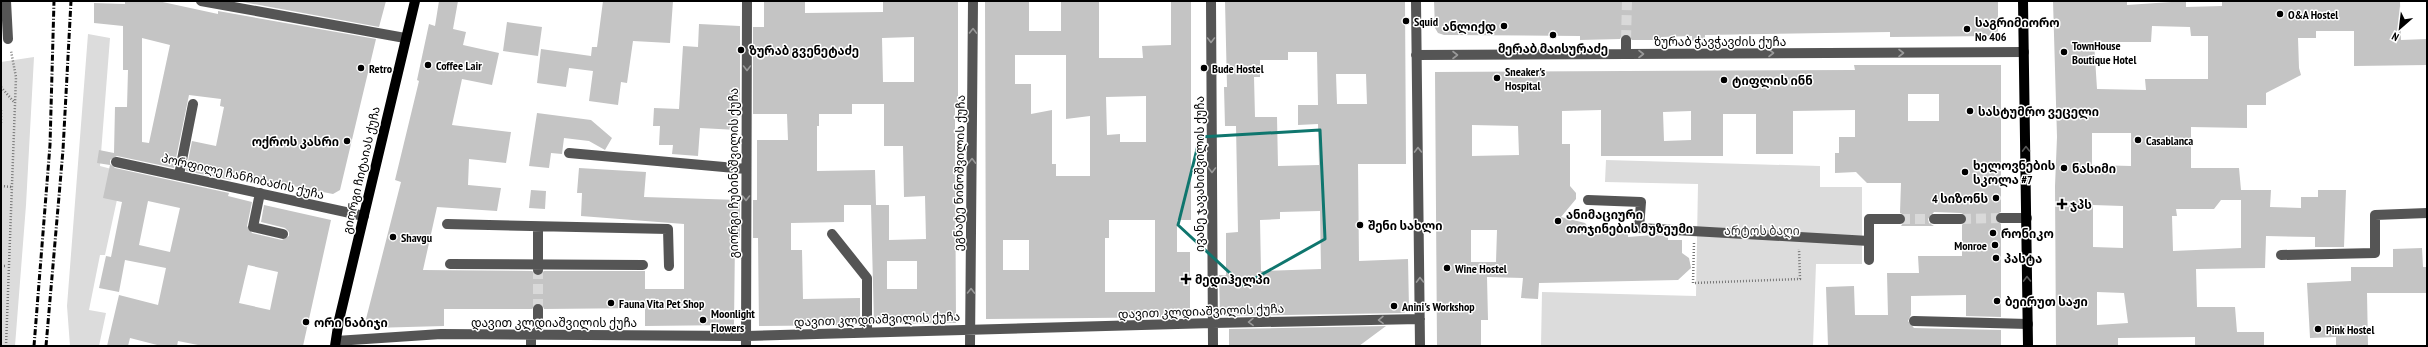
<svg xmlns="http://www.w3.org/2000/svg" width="2428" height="347" font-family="'PT Sans Narrow','Noto Sans Georgian',sans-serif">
  <rect width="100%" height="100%" fill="#fff"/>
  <!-- green -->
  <path fill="#dcdcdc" d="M88 34 110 38 100 166 123 172 105 255H100L89 310 106 313 99 346H70L67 306Z
    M34 57 26 205 15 346H1V62Z
    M1606 160 1820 166V187H1862V264H1816L1813 346H1541L1542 292 1696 296 1698 184 1605 182Z"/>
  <!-- building -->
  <path fill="#c4c4c4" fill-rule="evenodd" d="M125 1H158L218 14V11L376 39 340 190 333 194 233 174 231 180 186 171 192 141 216 146 224 107 220 106 221 99 189 95 174 168 117 156 110 160V164L115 168 229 193 228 196 252 202 247 226 252 233 282 240 289 236V232L285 228 261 222 264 205 331 220 303 346H203L178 341 177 346H161L130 338 128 346H107L119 295 158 305 166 268 125 260 119 292 99 288 106 256 111 257 122 202 103 198 110 165 97 163 99 150 114 153 115 107H127L128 70H123V26L94 23V3L125 4ZM142 38 170 45 149 143 142 142ZM148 201 180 208 170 252 139 245ZM248 265 278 272 270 310 239 303Z
    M237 1H386L379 27Z
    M439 1H458L453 29 466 32 463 45 499 53 492 85 462 79 452 125 511 132 506 163 469 159 468 185 501 188 497 211 437 207 423 270 532 271 538 276 544 271H645V289H684V224L581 216 582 193H577L579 168 646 172 644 197 740 200V238H735L734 325 645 326V308L544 309 542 304 538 303 532 309H444V326L371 328 366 319 401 182 395 180 419 81 417 80 429 24 435 26Z
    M603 1H673L670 43 633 41 627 83 621 82 618 105 589 101 593 71 569 68 566 87 537 83 541 49 591 56 592 47H597Z
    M764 1H805V13L883 12V1H958V104H955V138L956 323 874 324 871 205H844V222L791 223V250H802L803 299 860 298V325L759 326 758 238H753V200H757V140H788L787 114H753V27H764ZM914 37V82H883L882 38ZM852 104H884V146H903L904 197 925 196 926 239 889 240V205H876L875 170 817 171V126H819V114H852ZM887 261H917V289H887Z
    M985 1H1029V31H1061V1H1099V58H1143L1142 46 1171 45V1H1191V220H1177V252H1190V317L986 319ZM1015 55H1066V119L1090 116V176H1056V164H1052V110L1031 114V84H1015ZM1146 96V142H1120V134L1107 135 1106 97ZM1109 220H1155V292H1105V238H1109ZM1003 240H1029V270H1003Z
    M1225 1H1405L1406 164H1358L1359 261 1408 259 1409 308 1404 313 1220 316 1219 275H1226V233L1238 232 1236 126H1225L1224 87H1227ZM1288 52H1317L1318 105H1298V125L1318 124 1319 165 1278 166 1277 117H1255L1254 77H1260V60H1288ZM1336 74H1366L1367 104H1337ZM1320 211 1321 269 1261 271 1260 220 1280 219V212Z
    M1434 1H1998V36L1890 37V32L1705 35V40L1692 41V36L1661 37V40H1632L1626 34 1622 35 1620 39 1580 40V36L1444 35 1438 33 1435 28Z
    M2053 1H2127V5L2186 1V7L2222 6V1H2400L2401 40 2427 39V65L2354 66V31H2316V38H2298L2299 68 2301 75 2266 93V105H2247V128L2191 127V168H2239L2241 190H2271L2270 207 2301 208V197H2318V190H2346L2344 247H2315V237L2266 236 2265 268 2196 269 2197 307H2235L2237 332H2264V346H2195V337L2118 338V346H2056L2055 186 2057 137ZM2152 26 2190 27 2191 36H2208V79H2145L2146 90 2097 89 2094 42H2151ZM2092 133H2131V166L2092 165ZM2221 200H2241V248L2173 251 2172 216H2177L2176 209H2214ZM2093 205 2123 206V248L2093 247ZM2097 292 2124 293 2128 323 2097 325Z
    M507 22 542 27 538 56 503 51Z
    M699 24 740 26V114H738L737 130 700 128 698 156 672 154 673 145H659L660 126H653L654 108 679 109 683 46 698 47Z
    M1854 65H2001V212L1996 214 1995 218 2001 224V317L1966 316V295L1911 296V315L1908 321 1914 328 2001 330V346H1828L1826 287 1854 286 1855 315H1888L1887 273H1919L1918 256H1962V225L1967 219 1966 215 1961 213 1934 212 1928 219 1929 223 1934 226H1901L1906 219 1905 215 1900 213 1901 183H1867L1856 172 1835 173V153H1839V137H1855V110L1793 111V154H1756V114H1723V156H1601V110L1562 111V144H1570V186L1576 193V199L1561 217 1585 223 1592 232 1628 231V237L1653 235 1668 236V240H1682V253L1689 258 1691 268 1678 280 1539 283 1538 299 1521 298 1523 278 1487 277 1488 320H1481V346H1437L1435 72 1855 70ZM1908 94H1939V121H1908ZM1691 111V140L1664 141 1663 112ZM1472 125 1518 126 1519 155 1472 156ZM1471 230H1497L1496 262H1471Z
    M537 113 591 120 612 138 605 150 589 141 564 138 562 154 551 153 549 168 529 166Z
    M531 190 546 191 545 209 529 208Z
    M2422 248 2423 267H2427V293H2367L2368 346H2336V337L2310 338 2307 283 2351 281V267H2393V249Z
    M1386 326 1359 346H1229V329Z"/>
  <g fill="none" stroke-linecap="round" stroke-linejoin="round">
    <!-- minor-tunnel -->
    <path stroke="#d9d9d9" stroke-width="10" stroke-dasharray="10 5" stroke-linecap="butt" d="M1626 40 1627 1
      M1900 219H1934
      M1961 219 2001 218
      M538 309V270"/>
    <!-- path -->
    <path stroke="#777" stroke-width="2.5" stroke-dasharray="1 2" stroke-linecap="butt" d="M1 87 14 102
      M1 110V123
      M1 186 12 187
      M1694 243 1693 283 1800 279 1799 249
      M1 266H5
      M6 346 16 77 11 51"/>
    <!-- minor -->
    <path stroke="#555" stroke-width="10" d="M6 1 8 39
      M201 1 405 38
      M1211 1 1213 346
      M1416 1 1420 346
      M1626 54V40
      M1416 55 2024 52
      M569 153 746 169
      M116 162 364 216
      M179 175 193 104
      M260 193 253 227 283 234
      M1588 200 1641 202 1639 228 1869 241
      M2001 218H2027
      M1934 219H1961
      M447 224 668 229 669 266
      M538 227V270
      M832 234 867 278V333
      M2281 255 2375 253V215L2427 213
      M1869 260V219H1900
      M450 264 643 265
      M538 309V334
      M1914 321 2028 324
      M336 341 441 334 747 336 1213 323 1420 319
      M531 346V334
      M746 346 747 1
      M970 346 973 1"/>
    <!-- major -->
    <path stroke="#000" stroke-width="10" d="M2023 1 2028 346
      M335 346 339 320 415 1"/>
    <!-- rail -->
    <path stroke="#000" stroke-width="3" stroke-dasharray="6 2 1 2" stroke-linecap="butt" d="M34 346 50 145 54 1
      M46 346 63 150 71 1"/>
  </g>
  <!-- one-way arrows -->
  <defs><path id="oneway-chevron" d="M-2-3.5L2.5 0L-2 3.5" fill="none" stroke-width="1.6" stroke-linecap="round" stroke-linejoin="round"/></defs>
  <g stroke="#999">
    <use href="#oneway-chevron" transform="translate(973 31) rotate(-89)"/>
    <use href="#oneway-chevron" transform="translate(1211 40) rotate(90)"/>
    <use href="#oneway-chevron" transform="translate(1771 53)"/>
    <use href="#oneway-chevron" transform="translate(1901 53)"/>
    <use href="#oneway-chevron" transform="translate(1641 54)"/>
    <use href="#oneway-chevron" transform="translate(1455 55)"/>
    <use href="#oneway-chevron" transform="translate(747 68) rotate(90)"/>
    <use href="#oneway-chevron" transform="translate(1418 150) rotate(-91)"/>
    <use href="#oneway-chevron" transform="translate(972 161) rotate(-89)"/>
    <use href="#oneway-chevron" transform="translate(1212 170) rotate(90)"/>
    <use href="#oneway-chevron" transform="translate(746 198) rotate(90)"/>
    <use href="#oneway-chevron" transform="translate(1420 280) rotate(-91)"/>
    <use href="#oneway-chevron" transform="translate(971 291) rotate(-89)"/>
    <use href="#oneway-chevron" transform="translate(1381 320) rotate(179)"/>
    <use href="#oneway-chevron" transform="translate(1251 322) rotate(179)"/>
  </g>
  <g stroke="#595959">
    <use href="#oneway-chevron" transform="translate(2026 149) rotate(-91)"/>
    <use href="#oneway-chevron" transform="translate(2027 279) rotate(-91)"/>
  </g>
  <!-- marked area -->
  <path fill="none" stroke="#0f766e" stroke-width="3" stroke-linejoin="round" d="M1320 130 1325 239 1243 285 1178 225 1200 137Z"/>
  <!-- markers -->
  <g fill="#000" stroke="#fff" stroke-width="1.5">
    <circle cx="2280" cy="14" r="4"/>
    <circle cx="1406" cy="21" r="4"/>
    <circle cx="1504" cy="26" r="4"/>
    <circle cx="1967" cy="29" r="4"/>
    <circle cx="1553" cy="35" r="4"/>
    <circle cx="741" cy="50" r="4"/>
    <circle cx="2064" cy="52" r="4"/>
    <circle cx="428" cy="65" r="4"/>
    <circle cx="361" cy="68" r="4"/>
    <circle cx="1204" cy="68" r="4"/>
    <circle cx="1497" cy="78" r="4"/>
    <circle cx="1724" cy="80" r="4"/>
    <circle cx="1970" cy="111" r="4"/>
    <circle cx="2138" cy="140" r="4"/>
    <circle cx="347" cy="141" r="4"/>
    <circle cx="2064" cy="168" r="4"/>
    <circle cx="1965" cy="172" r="4"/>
    <circle cx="1996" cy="198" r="4"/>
    <path d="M2060 198h4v4h4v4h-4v4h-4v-4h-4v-4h4z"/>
    <circle cx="1558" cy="221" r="4"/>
    <circle cx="1360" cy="225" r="4"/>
    <circle cx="1993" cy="233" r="4"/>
    <circle cx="393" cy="237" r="4"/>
    <circle cx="1995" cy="245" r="4"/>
    <circle cx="1996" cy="258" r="4"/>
    <circle cx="1447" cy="268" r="4"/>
    <path d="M1184 273h4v4h4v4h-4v4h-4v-4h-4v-4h4z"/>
    <circle cx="1997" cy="301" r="4"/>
    <circle cx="611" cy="303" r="4"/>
    <circle cx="1394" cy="306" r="4"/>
    <circle cx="703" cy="320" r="4"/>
    <circle cx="306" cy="322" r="4"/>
    <circle cx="2318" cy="329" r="4"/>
  </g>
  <g text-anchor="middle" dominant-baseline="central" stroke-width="3" stroke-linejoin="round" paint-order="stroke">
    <!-- poi labels -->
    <g font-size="12" font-weight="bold" fill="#000" stroke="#fff" text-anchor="start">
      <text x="2288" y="14">O&amp;A Hostel</text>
      <text x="1414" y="21">Squid</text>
      <text x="1975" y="22">საგრიმიორო<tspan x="1975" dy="14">No 406</tspan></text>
      <text x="1496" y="26" text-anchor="end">ანლიქდ</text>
      <text x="2072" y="45">TownHouse<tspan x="2072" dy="14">Boutique Hotel</tspan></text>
      <text x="1553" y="48" text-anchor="middle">მერაბ მაისურაძე</text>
      <text x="749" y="50">ზურაბ გვენეტაძე</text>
      <text x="436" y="65">Coffee Lair</text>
      <text x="369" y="68">Retro</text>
      <text x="1212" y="68">Bude Hostel</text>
      <text x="1505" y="71">Sneaker's<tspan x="1505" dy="14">Hospital</tspan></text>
      <text x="1732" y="80">ტიფლის ინნ</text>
      <text x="1978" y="111">სასტუმრო ვეცელი</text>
      <text x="2146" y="140">Casablanca</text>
      <text x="339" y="141" text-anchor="end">ოქროს კასრი</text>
      <text x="1973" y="165">ხელოვნების<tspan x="1973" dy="14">სკოლა #7</tspan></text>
      <text x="2072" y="168">ნასიმი</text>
      <text x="1988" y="198" text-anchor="end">4 სიზონს</text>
      <text x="2070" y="204">ჯპს</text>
      <text x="1566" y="214">ანიმაციური<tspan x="1566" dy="14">თოჯინების მუზეუმი</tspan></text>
      <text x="1368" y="225">შენი სახლი</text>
      <text x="2001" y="233">რონიკო</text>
      <text x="401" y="237">Shavgu</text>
      <text x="1987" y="245" text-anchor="end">Monroe</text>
      <text x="2004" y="258">პასტა</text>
      <text x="1455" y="268">Wine Hostel</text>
      <text x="1195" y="279">მედიჰელპი</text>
      <text x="2005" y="301">ბეირუთ საჟი</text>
      <text x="619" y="303">Fauna Vita Pet Shop</text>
      <text x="1402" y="306">Anini's Workshop</text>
      <text x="711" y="313">Moonlight<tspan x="711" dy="14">Flowers</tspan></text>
      <text x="314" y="322">ორი ნაბიჯი</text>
      <text x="2326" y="329">Pink Hostel</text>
    </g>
    <!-- street labels -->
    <g font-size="12" fill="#000" stroke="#fff">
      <text x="1720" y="41">ზურაბ ჭავჭავძის ქუჩა</text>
      <text transform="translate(361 170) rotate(-77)">გიორგი ჩიტაიას ქუჩა</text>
      <text transform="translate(733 173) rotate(-90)">გიორგი ჩუბინაშვილის ქუჩა</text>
      <text transform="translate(959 173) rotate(-89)">ეგნატე ნინოშვილის ქუჩა</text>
      <text transform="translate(1199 174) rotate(-90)">ივანე ჯავახიშვილის ქუჩა</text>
      <text transform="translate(243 176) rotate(13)">პორფილე ჩანჩიბაძის ქუჩა</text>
      <text transform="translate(1201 311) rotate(-2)">დავით კლდიაშვილის ქუჩა</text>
      <text transform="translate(877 319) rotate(-2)">დავით კლდიაშვილის ქუჩა</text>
      <text x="554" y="322">დავით კლდიაშვილის ქუჩა</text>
    </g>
    <!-- park labels -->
    <g font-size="12" fill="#333" stroke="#fff">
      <text x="1762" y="230">არტოს ბაღი</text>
    </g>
  </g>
  <!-- border -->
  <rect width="2428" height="347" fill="none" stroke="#000000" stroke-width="4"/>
  <!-- north arrow -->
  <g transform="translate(2400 28) rotate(208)" stroke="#ffffff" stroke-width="3" paint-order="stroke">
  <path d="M0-3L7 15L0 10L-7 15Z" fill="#000000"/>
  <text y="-6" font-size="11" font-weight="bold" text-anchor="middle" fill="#000000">N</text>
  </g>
</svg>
